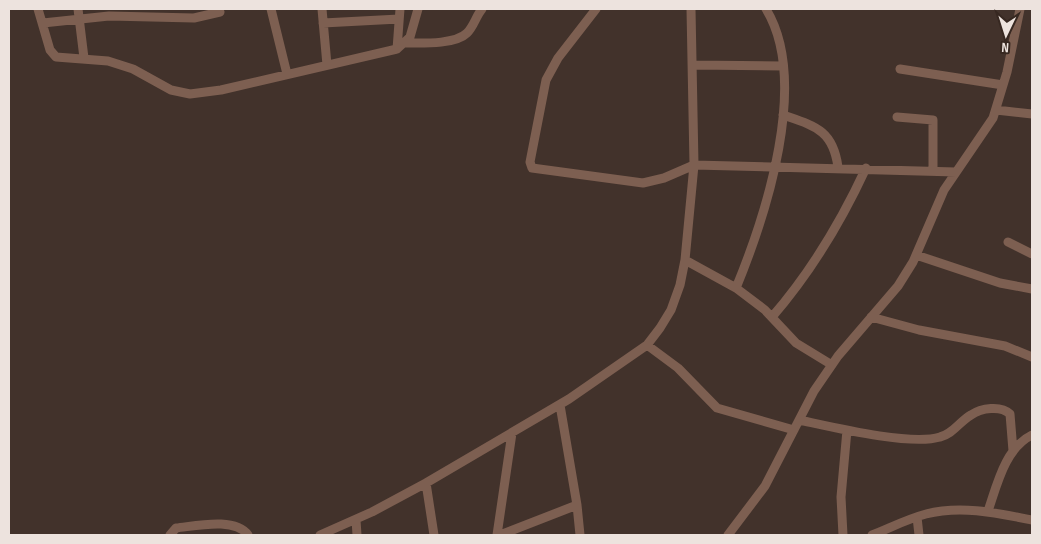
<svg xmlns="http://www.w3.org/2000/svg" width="1041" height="544" font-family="'Sofia Sans Condensed',sans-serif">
  <rect width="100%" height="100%" fill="#42322b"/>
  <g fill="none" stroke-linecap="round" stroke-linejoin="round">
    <!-- minor -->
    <path stroke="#7d5f51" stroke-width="9" d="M38 9 50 50 56 57 108 61 133 69 171 90 190 94 221 90 397 49 410 37 418 9
      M78 9 84 58
      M271 9 287 74
      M322 9 327 65
      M596 9 558 58 546 80 530 162 532 168 643 183 664 178 694 165 956 172
      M766 9C810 81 766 215 736 288L765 310 796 343 832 365
      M43 23 109 16 194 18 220 12
      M323 23 399 19
      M404 43C420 43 455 45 467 33 474 26 476 16 482 9
      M397 49 400 9
      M693 65 783 66
      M900 69 1003 85
      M996 110 1032 114
      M783 115C815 126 833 130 838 167
      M897 117 933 120V171
      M1008 242 1032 254
      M916 255 1000 283 1032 289
      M685 260 736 288
      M772 317C811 272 841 222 866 168
      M871 317 919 330 1005 346 1032 357
      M647 345 678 368 717 408 794 430
      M799 420C832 427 910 446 940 437 953 434 959 422 971 415 981 408 1001 405 1010 414L1013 451
      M426 483 434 535
      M577 505 580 535
      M988 511C997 485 1005 448 1032 435
      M917 517 919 535
      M356 520 357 535
      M170 535 176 528C196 526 235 517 248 535
      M320 535 372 512 426 483 569 399 647 345 660 328 671 310 680 285 685 260 694 165 691 9
      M497 535 512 433
      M500 535 577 505 560 405
      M728 535 765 486 814 391 838 356 898 286 913 262 944 190 993 118 1007 72 1020 9
      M843 535 841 497 847 430
      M872 535C890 528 907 519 926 514 961 505 997 513 1032 520"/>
  </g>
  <!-- border -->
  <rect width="1041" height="544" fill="none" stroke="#ede3de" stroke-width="20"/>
  <!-- north arrow -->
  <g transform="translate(1006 35) rotate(184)" stroke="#372821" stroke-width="4" paint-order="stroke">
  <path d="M0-4L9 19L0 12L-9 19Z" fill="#ede3de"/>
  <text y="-8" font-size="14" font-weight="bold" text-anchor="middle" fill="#ede3de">N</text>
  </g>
</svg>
